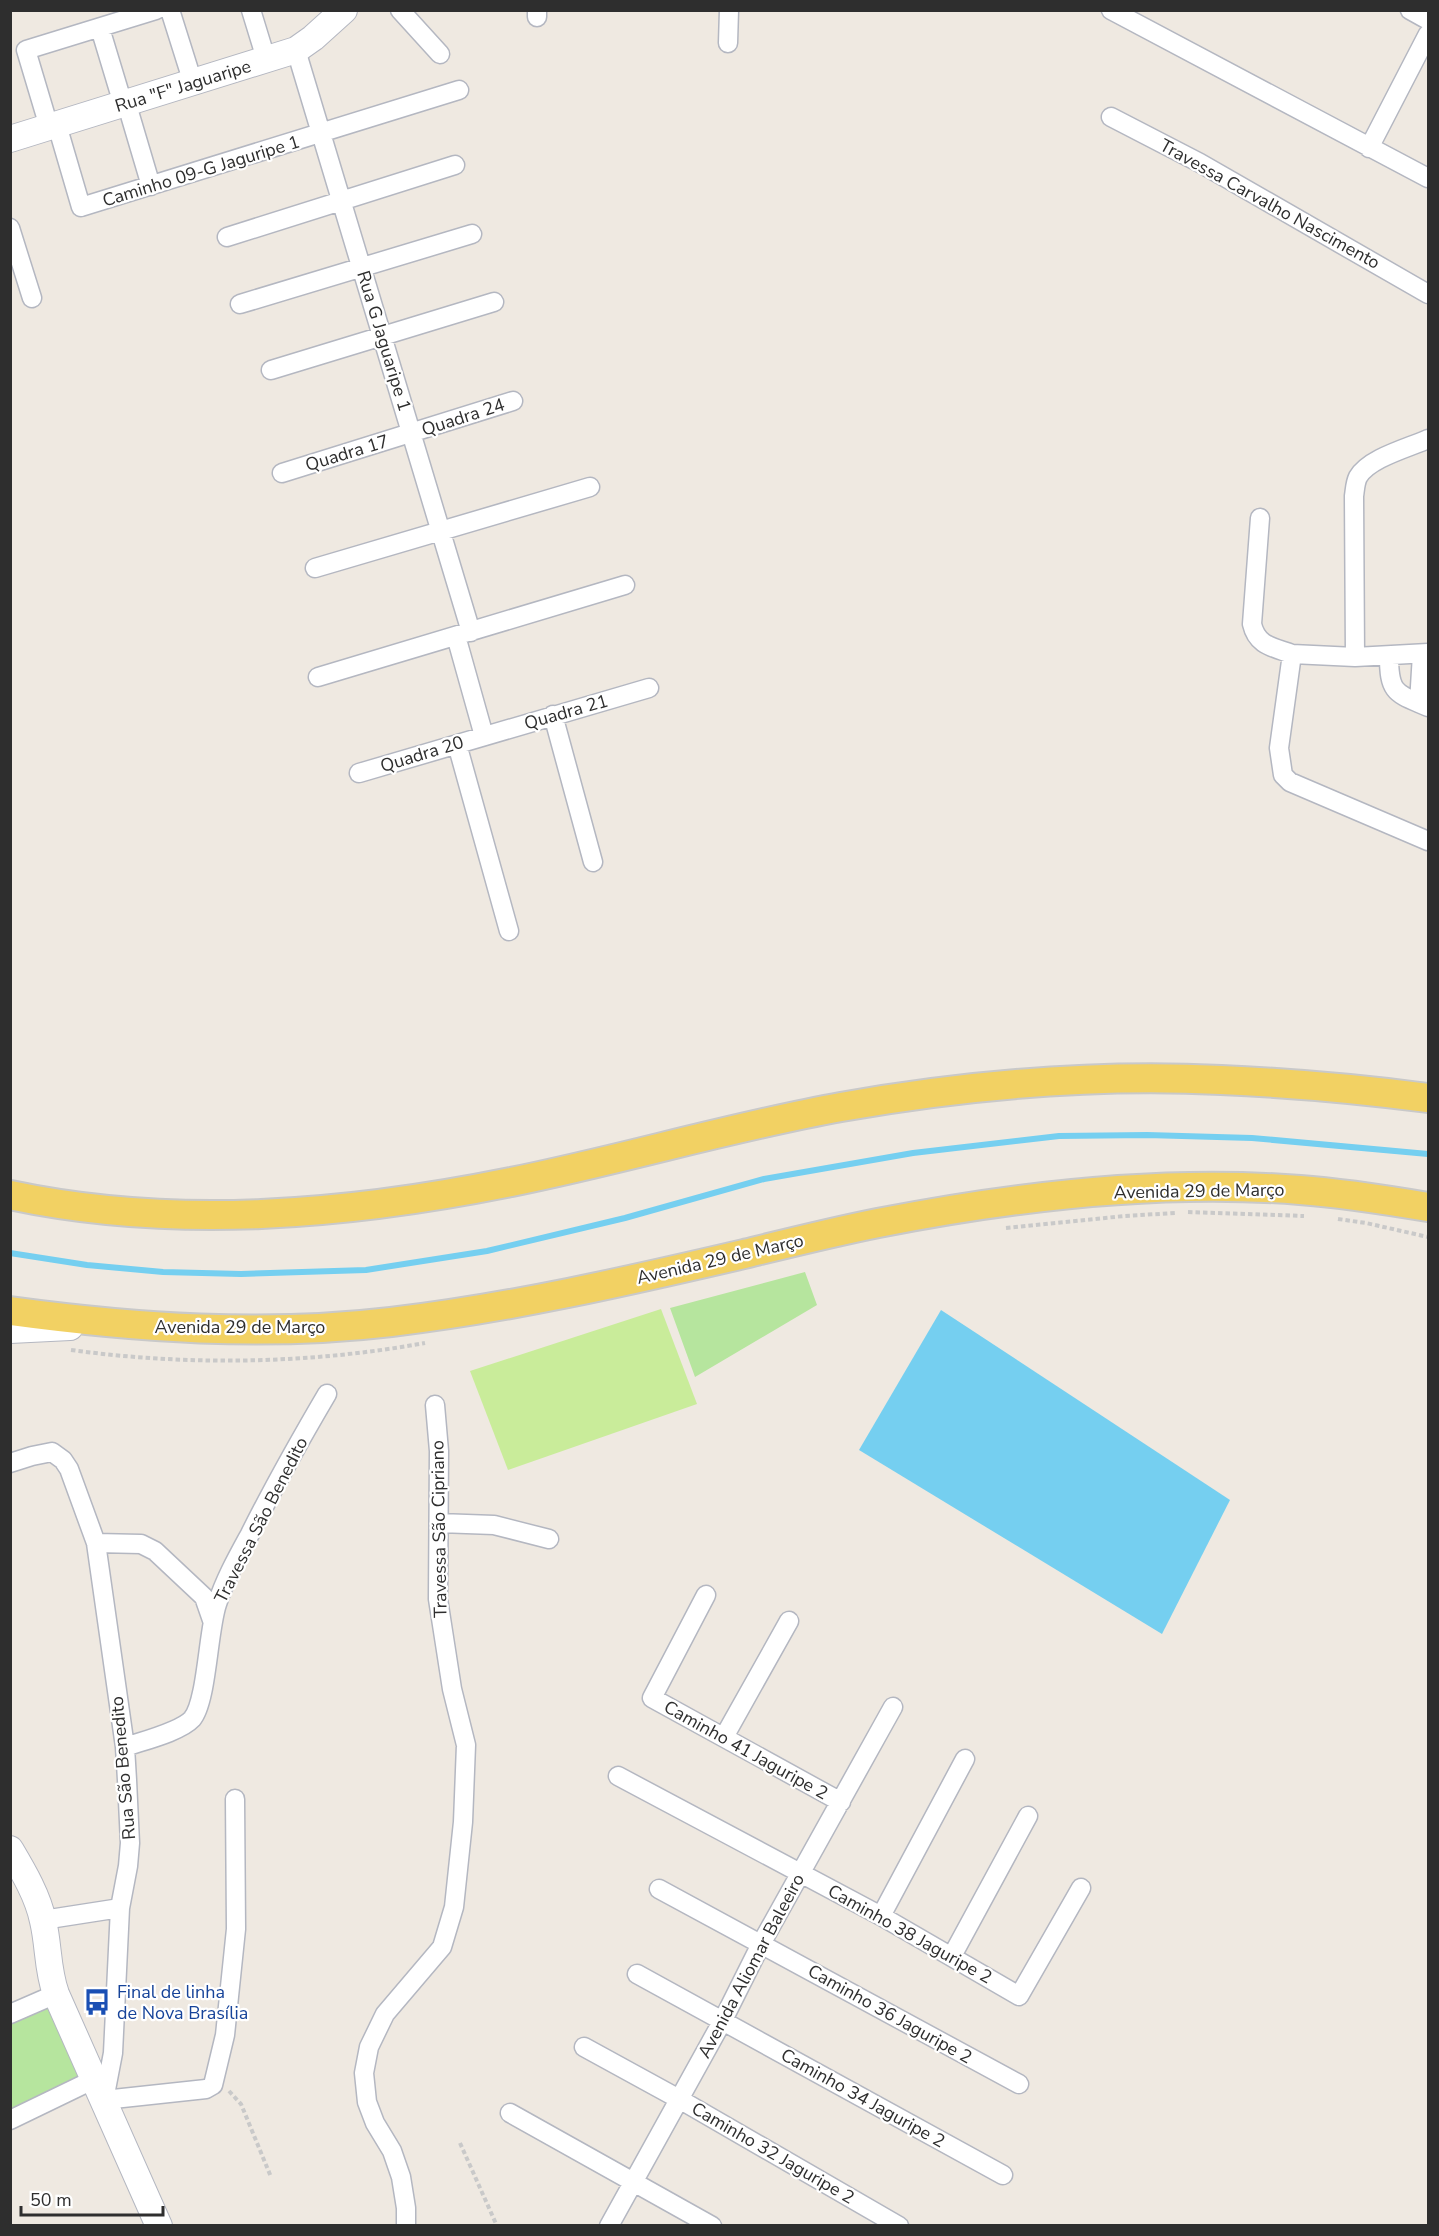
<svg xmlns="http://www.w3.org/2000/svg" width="1439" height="2236" font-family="'Nunito Sans',sans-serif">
  <rect width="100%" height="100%" fill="#efe9e1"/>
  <!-- green -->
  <path fill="#b6e59e" d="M805 1272 817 1305 695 1377 670 1308Z
    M45 2001 80 2077 10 2111V2017Z"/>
  <!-- pitch -->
  <path fill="#c9ec9a" d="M661 1309 697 1404 508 1470 470 1371Z"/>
  <!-- water -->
  <path fill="#75cff0" d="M941 1310 1230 1500 1162 1634 859 1450Z"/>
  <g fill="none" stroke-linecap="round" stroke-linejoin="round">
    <!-- stream -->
    <path stroke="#75cff0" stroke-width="6" d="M10 1253 87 1265 163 1272 241 1274 366 1270 487 1251 625 1218 764 1179 913 1153 1059 1136 1147 1135 1252 1138 1428 1154"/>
    <defs>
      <path id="minor" d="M170 10 193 83
        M251 10 266 59
        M400 10 440 54
        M537 10V17
        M1111 10 1428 178
        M1410 10 1428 20
        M100 28 119 91 130 115 151 186
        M728 43 729 10
        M296 50 471 632
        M1111 117 1200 163 1428 294
        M57 125 81 207 459 90
        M49 127 26 50 156 10
        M1369 148 1428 34
        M10 228 32 298
        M227 237 455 165
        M240 304 472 234
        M271 370 494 302
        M282 473 513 401
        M1260 518 1252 624C1257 646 1273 647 1292 654
        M315 568 590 487
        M456 636 484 736
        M1428 653 1355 657 1292 654 1279 748 1283 775 1290 782 1428 841
        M1389 656C1389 694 1396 693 1428 707
        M1355 657 1354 496C1355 490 1355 483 1358 477 1369 458 1408 448 1428 439
        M318 677 625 585
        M1419 703 1422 654
        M553 715 593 862
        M457 744 509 931
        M359 773 649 688
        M10 1463 32 1456 52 1452 63 1460 69 1469 96 1543 125 1747 127 1780 130 1843 128 1866 120 1908 113 2053 104 2100 206 2089 213 2085 225 2035 236 1929 235 1799
        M439 1523 494 1525 549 1539
        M96 1543 141 1544 155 1551 204 1597 212 1620
        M706 1595 652 1698 841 1802
        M724 1737 789 1621
        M125 1747C142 1741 180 1732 192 1719 207 1702 208 1630 217 1604 225 1579 238 1556 250 1534 274 1486 300 1440 327 1394
        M618 1776 881 1916 1019 1996 1081 1888
        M659 1889 1019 2084
        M881 1916 965 1759
        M43 1920 120 1908
        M952 1956 1028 1816
        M637 1974 1003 2175
        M10 2014 56 1994
        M584 2047 679 2099 899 2226
        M510 2113 712 2226
        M10 2120 103 2075
        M406 2226V2208L401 2177 392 2151 375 2123 367 2102 364 2073 369 2047 385 2014 442 1947 454 1907 463 1822 466 1745 452 1689 438 1599 439 1451 435 1405
        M609 2226 723 2020 761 1944 893 1707"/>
      <path id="secondary" d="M10 139 296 50 313 38 344 10
        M10 1330 70 1327
        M10 1849C23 1871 38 1896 43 1921 49 1946 47 1969 56 1994L159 2226"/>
      <path id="primary" d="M10 1195C175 1230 348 1215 511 1182 621 1160 730 1127 841 1107 965 1085 1094 1074 1221 1080 1290 1083 1359 1089 1428 1098
        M10 1311C136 1328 264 1337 391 1322 510 1308 628 1281 744 1254 789 1243 833 1232 878 1223 1015 1196 1160 1179 1300 1190 1343 1193 1386 1200 1428 1207"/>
    </defs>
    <!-- minor casing -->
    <use href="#minor" stroke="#b4b7c1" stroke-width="21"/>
    <!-- secondary casing -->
    <use href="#secondary" stroke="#b4b7c1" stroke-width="28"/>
    <!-- primary casing -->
    <use href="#primary" stroke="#c9c9c9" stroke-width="32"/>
    <!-- path -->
    <path stroke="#c9c9c9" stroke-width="4" stroke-dasharray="4.5 3" stroke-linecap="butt" d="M1188 1212 1304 1216
      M1338 1219 1366 1223 1428 1237
      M1006 1228 1124 1216 1175 1213
      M71 1350C188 1366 309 1364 425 1343
      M229 2091 241 2104 271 2177
      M460 2143 497 2226"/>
    <!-- minor -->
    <use href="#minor" stroke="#fff" stroke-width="18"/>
    <!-- secondary -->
    <use href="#secondary" stroke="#fff" stroke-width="26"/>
    <!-- primary -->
    <use href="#primary" stroke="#f2d163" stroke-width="28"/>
  </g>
  <!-- icons -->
  <defs>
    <symbol id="bus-bare" viewBox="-9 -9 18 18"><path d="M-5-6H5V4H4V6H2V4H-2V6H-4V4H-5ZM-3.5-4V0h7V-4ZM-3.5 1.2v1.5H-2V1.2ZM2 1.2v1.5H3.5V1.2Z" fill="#1a4fb4" stroke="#fff" stroke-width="2.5" paint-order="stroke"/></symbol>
  </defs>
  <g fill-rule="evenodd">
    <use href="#bus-bare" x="78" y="1983" width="38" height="38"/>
  </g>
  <g text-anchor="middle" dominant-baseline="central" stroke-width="4.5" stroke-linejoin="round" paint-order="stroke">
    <!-- street labels -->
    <g font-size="18" fill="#2e2e2e" stroke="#fff">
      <text transform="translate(183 86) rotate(-17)">Rua "F" Jaguaripe</text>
      <text transform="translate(201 171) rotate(-17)">Caminho 09-G Jaguripe 1</text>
      <text transform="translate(1270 204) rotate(29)">Travessa Carvalho Nascimento</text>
      <text transform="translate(384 341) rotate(73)">Rua G Jaguaripe 1</text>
      <text transform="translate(463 417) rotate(-18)">Quadra 24</text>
      <text transform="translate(347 453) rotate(-17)">Quadra 17</text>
      <text transform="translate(566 712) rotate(-16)">Quadra 21</text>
      <text transform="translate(422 754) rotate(-17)">Quadra 20</text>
      <text transform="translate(1199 1191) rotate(-1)">Avenida 29 de Março</text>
      <text transform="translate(720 1259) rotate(-13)">Avenida 29 de Março</text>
      <text x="240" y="1327">Avenida 29 de Março</text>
      <text transform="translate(261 1520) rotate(-63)">Travessa São Benedito</text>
      <text transform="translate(439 1529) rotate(-91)">Travessa São Cipriano</text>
      <text transform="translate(746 1750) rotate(29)">Caminho 41 Jaguripe 2</text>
      <text transform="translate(123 1768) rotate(-95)">Rua São Benedito</text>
      <text transform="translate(910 1934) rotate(29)">Caminho 38 Jaguripe 2</text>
      <text transform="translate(751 1966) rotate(-62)">Avenida Aliomar Baleeiro</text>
      <text transform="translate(890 2014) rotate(29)">Caminho 36 Jaguripe 2</text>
      <text transform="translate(863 2098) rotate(29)">Caminho 34 Jaguripe 2</text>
      <text transform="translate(773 2153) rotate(30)">Caminho 32 Jaguripe 2</text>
    </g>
    <!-- transit labels -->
    <g font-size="18" fill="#164399" stroke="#fff" text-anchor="start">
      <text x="117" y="1992">Final de linha<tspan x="117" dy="21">de Nova Brasília</tspan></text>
    </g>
  </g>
  <!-- border -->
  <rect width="1439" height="2236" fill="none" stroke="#2e2e2e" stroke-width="24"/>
  <!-- scale -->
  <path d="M21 2206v9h142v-9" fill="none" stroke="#2e2e2e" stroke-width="3"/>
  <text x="30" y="2206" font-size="18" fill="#2e2e2e" stroke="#ffffff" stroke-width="4.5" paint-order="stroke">50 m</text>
</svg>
